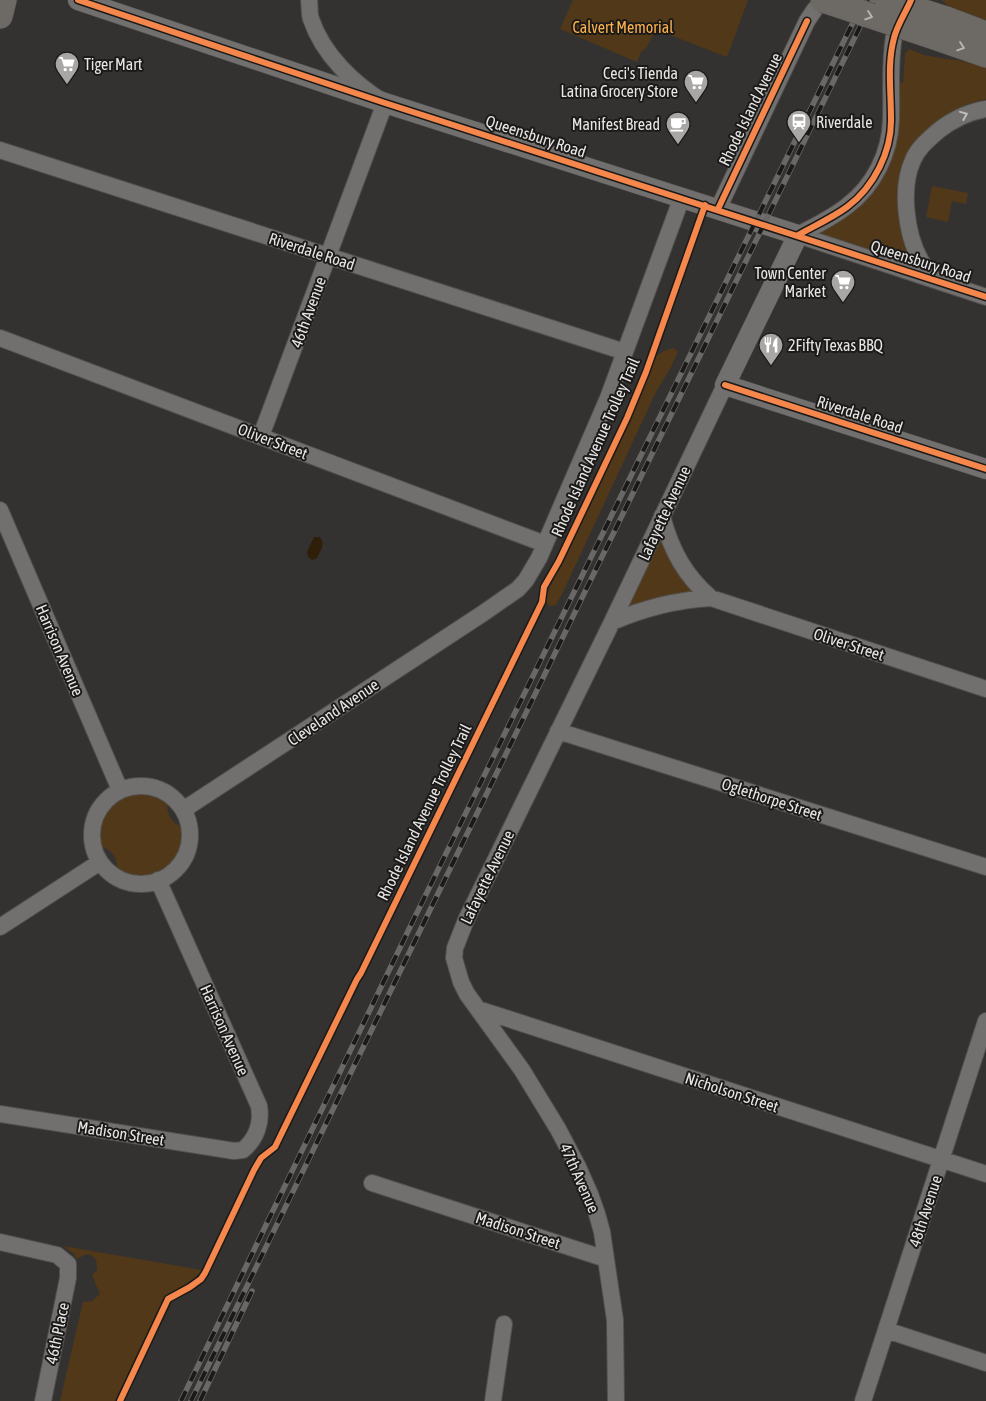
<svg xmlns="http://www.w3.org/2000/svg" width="986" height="1401" font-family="'Asap Condensed',sans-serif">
  <rect width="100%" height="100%" fill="#343230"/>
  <!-- green -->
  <path fill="#513818" d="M573 0H748L727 57 660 31 655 32 646 48 641 52 637 62 560 29Z
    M942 0H986V20L948 6Z
    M909 49 924 55 946 59 958 60 986 68V99L964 105 978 110 923 144 905 200 934 279 799 235 876 174 891 79 903 83 905 54Z
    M932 186 968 193 966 204 952 201 948 222 926 217Z
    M673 348 678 351 671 367 656 392 563 592 556 605 549 606 545 600 548 592 621 435 653 358 664 351Z
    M662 516 710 598 612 622Z
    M141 793 157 795 168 801C165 816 173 824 186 829 186 871 154 892 117 871 118 858 113 850 100 846 100 841 98 834 99 829 102 807 122 796 141 793Z
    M63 1246 202 1270C190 1286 176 1286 164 1300L115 1401H60L83 1302 92 1301 100 1294 92 1275 97 1270C97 1261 96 1255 86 1254L77 1259 74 1254Z"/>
  <!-- water -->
  <path fill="#2f1f09" d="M314 537H320C326 544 320 551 317 558L312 560 308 557 307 552Z"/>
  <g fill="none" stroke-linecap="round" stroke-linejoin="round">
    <defs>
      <path id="minor" d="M0 150 625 352
        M718 209 807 21 815 9
        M798 235C815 226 832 218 847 206 874 186 890 153 891 120 892 92 889 65 894 36
        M798 235 986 297
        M934 280C930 274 925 267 921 261 906 235 900 188 913 160 918 148 928 140 938 131 952 120 968 112 986 109
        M0 338 545 544
        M261 436 385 103C354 84 323 55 311 19 309 14 310 6 309 0
        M0 510 120 790
        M662 516C671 550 685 576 711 598L986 689
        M612 622C644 608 676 600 711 598
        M558 731 986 867
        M92 835a49 49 0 1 1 98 0a49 49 0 1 1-98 0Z
        M183 810 482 614 518 589 526 580 539 558 608 398 682 197
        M0 927 100 862
        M478 1009 986 1174
        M0 1114 234 1151 243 1150C256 1139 262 1123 259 1106L158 880
        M372 1183 606 1259
        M0 1242 57 1255 68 1264V1278L43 1401
        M886 1330 986 1363
        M493 1401 504 1324
        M616 1401 615 1320 602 1232 597 1214 590 1194 578 1167 558 1129 522 1070 467 994 461 982 454 958 455 948 466 920 612 622 725 385
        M863 1401 986 1021"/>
      <path id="tertiary" d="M78 0 385 103 798 235 725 385 986 469"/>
      <path id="primary" d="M0 16 4 0
        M946 19 986 34
        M937 38 986 55"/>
    </defs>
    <!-- minor casing -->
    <use href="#minor" stroke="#514f4d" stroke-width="18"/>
    <!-- tertiary casing -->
    <use href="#tertiary" stroke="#514f4d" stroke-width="21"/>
    <!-- primary casing -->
    <use href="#primary" stroke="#514f4d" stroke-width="26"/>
    <!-- minor -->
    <use href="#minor" stroke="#71706e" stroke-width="16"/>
    <!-- tertiary -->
    <use href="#tertiary" stroke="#71706e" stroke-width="20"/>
    <!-- primary -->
    <use href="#primary" stroke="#6d6965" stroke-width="25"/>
    <defs>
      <path id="rail" d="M181 1401 411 925 864 0
        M191 1401 873 0
        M200 1401 252 1291"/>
    </defs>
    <!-- rail casing -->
    <use href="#rail" stroke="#6a6867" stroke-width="5.5"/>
    <!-- rail -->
    <use href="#rail" stroke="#1c1a19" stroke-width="4" stroke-dasharray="11" stroke-linecap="butt"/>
    <defs>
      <path id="primary-bridge" d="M823 0 937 38
        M887 0 946 19"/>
    </defs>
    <!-- primary-bridge casing -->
    <use href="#primary-bridge" stroke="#514f4d" stroke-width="26" stroke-linecap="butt"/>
    <!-- primary-bridge -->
    <use href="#primary-bridge" stroke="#6d6965" stroke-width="25"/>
    <defs>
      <path id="cycleway" d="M78 0 385 103 986 297
        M718 209 807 21
        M798 235C814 226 832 218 847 207 874 187 892 151 891 118 891 91 887 64 894 38 897 25 906 12 911 0
        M725 385 986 469
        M120 1401 168 1299 190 1287 201 1279 205 1273 254 1170 261 1158 275 1147 357 979 361 973 542 602 544 587 559 561 627 418 646 372 705 205"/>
    </defs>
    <!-- cycleway casing -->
    <use href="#cycleway" stroke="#1c1a19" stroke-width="9"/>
    <!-- cycleway -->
    <use href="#cycleway" stroke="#f5874c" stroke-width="6"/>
  </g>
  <!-- one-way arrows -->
  <defs><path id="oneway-chevron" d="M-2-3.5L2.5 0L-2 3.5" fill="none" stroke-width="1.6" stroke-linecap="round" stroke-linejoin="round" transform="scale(1.25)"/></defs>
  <g stroke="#b7b4b1">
    <use href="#oneway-chevron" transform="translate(869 16) rotate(19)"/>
    <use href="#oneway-chevron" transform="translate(961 47) rotate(19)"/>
  </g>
  <use stroke="#bebdbb" href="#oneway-chevron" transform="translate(964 115) rotate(-22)"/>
  <!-- icons -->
  <defs>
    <symbol id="supermarket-pin" viewBox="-11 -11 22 30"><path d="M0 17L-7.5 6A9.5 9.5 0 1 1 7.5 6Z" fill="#a9a7a5" stroke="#1c1a19"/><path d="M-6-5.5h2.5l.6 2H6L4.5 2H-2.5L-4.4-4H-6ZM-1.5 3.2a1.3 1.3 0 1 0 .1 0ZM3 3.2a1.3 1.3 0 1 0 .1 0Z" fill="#fff"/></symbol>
    <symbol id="station-pin" viewBox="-11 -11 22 30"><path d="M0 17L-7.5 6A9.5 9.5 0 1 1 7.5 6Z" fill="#a9a7a5" stroke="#1c1a19"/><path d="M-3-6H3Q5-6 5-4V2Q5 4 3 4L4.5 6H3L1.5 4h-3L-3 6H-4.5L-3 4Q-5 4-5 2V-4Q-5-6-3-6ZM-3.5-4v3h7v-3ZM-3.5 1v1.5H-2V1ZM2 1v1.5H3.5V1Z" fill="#fff"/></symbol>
    <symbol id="cafe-pin" viewBox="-11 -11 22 30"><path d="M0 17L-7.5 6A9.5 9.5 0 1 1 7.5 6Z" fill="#a9a7a5" stroke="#1c1a19"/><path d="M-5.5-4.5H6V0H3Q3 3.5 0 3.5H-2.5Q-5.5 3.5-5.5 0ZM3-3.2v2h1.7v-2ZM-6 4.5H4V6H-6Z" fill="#fff"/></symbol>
    <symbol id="restaurant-pin" viewBox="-11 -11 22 30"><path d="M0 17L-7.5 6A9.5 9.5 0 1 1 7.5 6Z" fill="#a9a7a5" stroke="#1c1a19"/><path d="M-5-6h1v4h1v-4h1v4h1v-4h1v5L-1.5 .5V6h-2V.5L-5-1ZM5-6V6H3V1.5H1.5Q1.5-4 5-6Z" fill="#fff"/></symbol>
  </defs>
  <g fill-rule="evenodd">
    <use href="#supermarket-pin" x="53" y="50" width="28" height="38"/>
    <use href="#supermarket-pin" x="682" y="68" width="28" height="38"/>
    <use href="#station-pin" x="785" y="108" width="28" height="38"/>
    <use href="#cafe-pin" x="664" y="110" width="28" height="38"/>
    <use href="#supermarket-pin" x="829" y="268" width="28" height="38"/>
    <use href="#restaurant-pin" x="757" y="331" width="28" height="38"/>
  </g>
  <g text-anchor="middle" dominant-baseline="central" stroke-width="4" stroke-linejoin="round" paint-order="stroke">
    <!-- park labels -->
    <g font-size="16" fill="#fcb14c" stroke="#1c1a19">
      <text x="623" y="27">Calvert Memorial</text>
    </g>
    <!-- poi labels -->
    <g font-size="16" fill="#e8e6e4" stroke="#1c1a19" text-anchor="start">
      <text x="84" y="64">Tiger Mart</text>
      <text x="678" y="73" text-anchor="end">Ceci's Tienda<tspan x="678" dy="18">Latina Grocery Store</tspan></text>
      <text x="816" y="122">Riverdale</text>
      <text x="660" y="124" text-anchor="end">Manifest Bread</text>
      <text x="826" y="273" text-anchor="end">Town Center<tspan x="826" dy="18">Market</tspan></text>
      <text x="788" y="345">2Fifty Texas BBQ</text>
    </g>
    <!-- street labels -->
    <g font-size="16" fill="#e8e6e4" stroke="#1c1a19">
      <text transform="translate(750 109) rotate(-64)">Rhode Island Avenue</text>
      <text transform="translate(536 136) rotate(18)">Queensbury Road</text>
      <text transform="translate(312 251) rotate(18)">Riverdale Road</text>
      <text transform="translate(921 261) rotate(18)">Queensbury Road</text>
      <text transform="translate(308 312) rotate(-70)">46th Avenue</text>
      <text transform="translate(860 414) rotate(18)">Riverdale Road</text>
      <text transform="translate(273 441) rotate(21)">Oliver Street</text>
      <text transform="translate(595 447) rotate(-66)">Rhode Island Avenue Trolley Trail</text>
      <text transform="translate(664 513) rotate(-65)">Lafayette Avenue</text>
      <text transform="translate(849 644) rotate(18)">Oliver Street</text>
      <text transform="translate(60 650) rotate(67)">Harrison Avenue</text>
      <text transform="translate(333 712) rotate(-34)">Cleveland Avenue</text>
      <text transform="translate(772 799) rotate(18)">Oglethorpe Street</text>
      <text transform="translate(424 812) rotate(-64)">Rhode Island Avenue Trolley Trail</text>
      <text transform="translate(487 877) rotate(-64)">Lafayette Avenue</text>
      <text transform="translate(225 1030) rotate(66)">Harrison Avenue</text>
      <text transform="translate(732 1092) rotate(18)">Nicholson Street</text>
      <text transform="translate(121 1133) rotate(9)">Madison Street</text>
      <text transform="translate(580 1178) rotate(66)">47th Avenue</text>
      <text transform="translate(925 1211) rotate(-72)">48th Avenue</text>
      <text transform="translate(518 1230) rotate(18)">Madison Street</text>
      <text transform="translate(57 1333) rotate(-78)">46th Place</text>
    </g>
  </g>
</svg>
